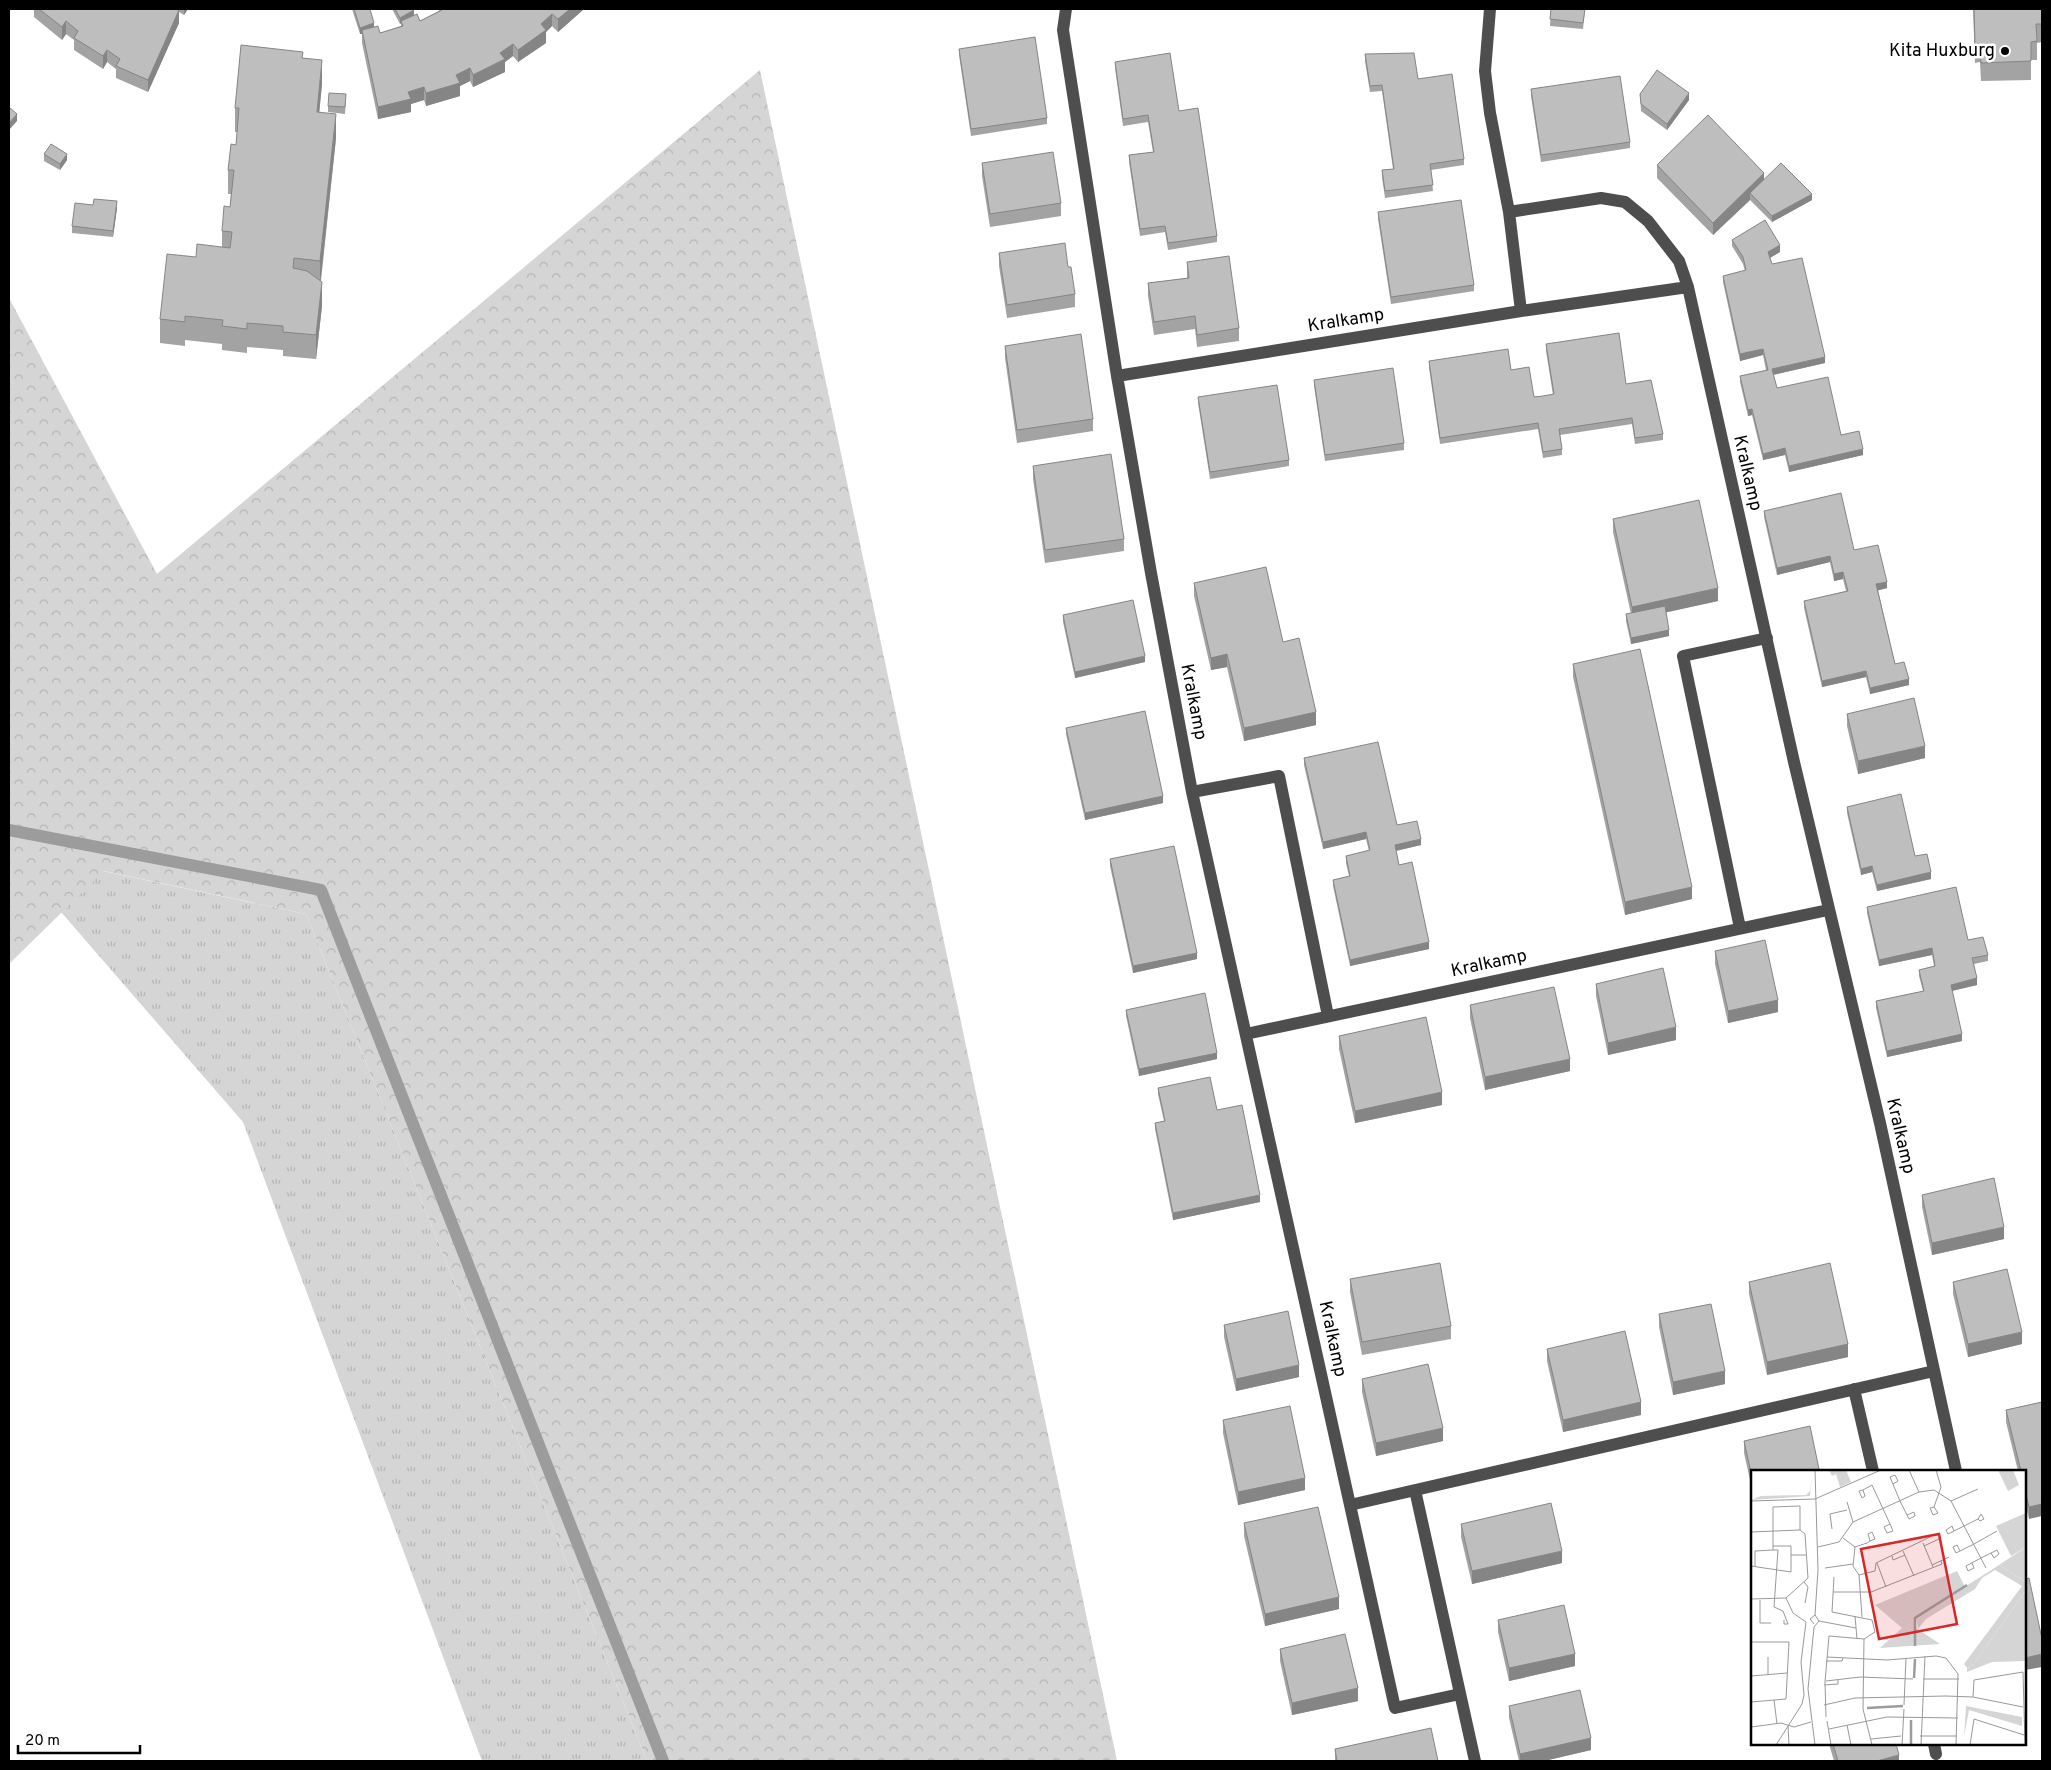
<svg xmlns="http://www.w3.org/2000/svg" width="2051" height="1770" font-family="Overpass,sans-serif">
  <defs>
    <pattern id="grass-tufts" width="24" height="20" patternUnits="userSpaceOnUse" patternTransform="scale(1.25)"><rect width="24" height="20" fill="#d5d5d5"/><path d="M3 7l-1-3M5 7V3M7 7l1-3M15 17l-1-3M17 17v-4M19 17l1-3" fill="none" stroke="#b5b5b5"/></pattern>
    <pattern id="forest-crowns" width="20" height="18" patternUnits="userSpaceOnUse" patternTransform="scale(1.25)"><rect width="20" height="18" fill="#d5d5d5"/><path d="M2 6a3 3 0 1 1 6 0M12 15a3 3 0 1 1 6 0" fill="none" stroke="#b5b5b5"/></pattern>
  </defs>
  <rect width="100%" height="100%" fill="#fff"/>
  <!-- grass -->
  <path fill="url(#grass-tufts)" d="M103 871 306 914 647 1761H482L243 1122 61 912Z"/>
  <!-- forest -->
  <path fill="url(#forest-crowns)" d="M760 70 1117 1761H647L306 914 104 871 9 964V298L157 574Z"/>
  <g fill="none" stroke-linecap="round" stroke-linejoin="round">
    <!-- stream -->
    <path stroke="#9c9c9c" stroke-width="12" d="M9 830 321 890 663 1761"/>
    <!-- minor -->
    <path stroke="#4e4e4e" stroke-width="12" d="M1066 9 1063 30 1117 376 1151 573 1192 792 1395 1708 1460 1694
      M1490 9 1485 71 1490 113 1509 212 1521 311
      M1509 212 1601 198 1625 202 1648 221 1679 261 1688 287 1794 762 1880 1123 1956 1471
      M1117 376 1521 311 1688 287
      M1192 792 1279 776 1328 1016
      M1740 928 1683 656 1767 638
      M1246 1034 1828 910
      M1854 1389 1873 1471
      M1415 1490 1475 1761
      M1350 1505 1934 1371
      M1934 1744 1936 1754"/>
  </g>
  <!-- wall -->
  <path fill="#a3a3a3" d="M34 9H188L184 15 179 12V23L148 92 116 78V69L107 62 103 69 74 50V40L66 34 62 40 34 17Z
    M352 9H370L374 27 380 33 401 26V23L400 24 392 9H413L414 15 420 21 439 11V9H584L558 32 552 26 546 32V43L518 62 513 56 505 62V72L473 87 470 81 460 86V96L426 106 424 100 411 104V112L378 119 362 43V34H360Z
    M1551 9H1585L1583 29 1550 26Z
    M1973 9H2042V42L2037 43V60H2031V80L1981 81 1980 62 1975 63Z
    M959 49 1047 118V124L971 136 959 55Z
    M1365 54 1418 79 1464 159V165L1431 170 1433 191 1385 198 1382 177V170L1393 169 1382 91 1370 92 1365 61Z
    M303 58 322 84 319 112 336 138 321 281 322 306 316 359 283 356V350L247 347V353L222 350V344L185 340V346L160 343V319L196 257 222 247V231L230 207 231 194H228V170L236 145 237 132H235V108Z
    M1115 62 1179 111 1217 236V242L1168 250 1165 232 1140 236 1129 162V155L1153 152 1148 122 1123 126 1115 68Z
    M1531 89 1630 142V148L1541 162 1531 96Z
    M1640 94 1689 100 1667 130 1641 111Z
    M346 100 345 114 328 112V106Z
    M44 154 67 160 60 170 44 161Z
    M982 163 1061 203V216L990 227 982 176Z
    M1657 165 1812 200 1772 222 1750 200 1713 235 1657 178Z
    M93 205 117 208 113 237 72 233V226Z
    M1378 212 1474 285V291L1391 304 1378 219Z
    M1732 240 1780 252 1770 258 1772 264 1825 363 1773 375 1777 388 1841 435 1863 455 1789 472 1785 455 1763 460 1752 415 1748 416 1740 382V376L1766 370 1763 355 1740 361 1723 282V276L1745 271 1743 264 1732 246Z
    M999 253 1068 267 1075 294V307L1007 318 999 266Z
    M1187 262 1239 328V341L1197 347 1195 329 1154 335 1148 296V283L1187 278Z
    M1546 344 1626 384 1663 434V440L1635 444 1632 424 1560 435 1562 449V455L1543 458 1538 429 1440 444 1429 368V361L1511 370 1534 397 1553 395 1546 351Z
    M1005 346 1093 419V431L1017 443 1005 358Z
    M1314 380 1404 443V450L1325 461 1314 386Z
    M1198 397 1289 460V466L1210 479 1198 403Z
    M1033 466 1124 539V551L1045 563 1033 479Z
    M1764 511 1854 550 1887 588 1878 590 1895 664 1909 685 1870 694 1866 677 1822 687 1804 608V601L1846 591 1843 579 1834 581 1830 562 1777 575 1764 517Z
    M1613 519 1718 601 1666 612 1669 636 1631 644 1626 621V614H1631L1613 532Z
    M1194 583 1283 642 1316 725 1244 741 1227 667 1211 670 1194 596Z
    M1063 615 1145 662 1075 678 1063 622Z
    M1573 664 1692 899 1625 915 1573 677Z
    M1847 714 1925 758 1858 774 1847 726Z
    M1066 728 1163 803 1085 820 1066 734Z
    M1304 758 1397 825 1421 845 1396 851 1399 865 1429 949 1350 966 1333 886V880L1349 876 1346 863V856L1369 851 1366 839 1323 849 1304 765Z
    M1847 807 1915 856 1931 879 1877 891 1872 872 1861 875 1847 813Z
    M1110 859 1197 959 1133 973 1110 866Z
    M1867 907 1968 940 1988 955V961L1974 964 1977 985 1952 991 1962 1041 1887 1057 1876 1008V1001L1923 991 1919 976V970L1934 966 1932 955 1879 966 1867 913Z
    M1715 951 1778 1012 1728 1023 1715 964Z
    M1596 984 1676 1040 1608 1055 1596 996Z
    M1470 1005 1570 1071 1485 1090 1470 1018Z
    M1126 1010 1217 1059 1139 1076 1126 1016Z
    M1339 1036 1442 1105 1355 1123 1339 1049Z
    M1158 1088 1217 1110 1260 1202 1173 1220 1155 1129V1123L1164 1121 1158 1094Z
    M1922 1195 2004 1239 1932 1255 1922 1207Z
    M1350 1279 1451 1326V1339L1362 1355 1350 1292Z
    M1749 1282 1848 1357 1767 1375 1749 1294Z
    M1953 1282 2022 1344 1968 1357 1953 1294Z
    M1659 1314 1725 1384 1673 1395 1659 1327Z
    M1224 1325 1299 1377 1236 1391 1224 1337Z
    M1547 1349 1641 1415 1563 1432 1547 1361Z
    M1362 1379 1443 1441 1376 1456 1362 1392Z
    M2042 1402 2029 1519 2025 1502V1471H2018L2006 1422V1410Z
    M1223 1420 1305 1490 1238 1505 1223 1433Z
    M1744 1441 1819 1471H1752V1489L1744 1453Z
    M1244 1523 1339 1609 1265 1626 1244 1536Z
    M1461 1524 1562 1563 1472 1584 1461 1537Z
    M1498 1620 1575 1666 1509 1681 1498 1632Z
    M1280 1649 1358 1701 1292 1715 1280 1661Z
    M1509 1706 1591 1750 1544 1761H1519L1509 1718Z
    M1829 1744H1896L1899 1761H1834Z
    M1335 1749 1438 1761H1335Z"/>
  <!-- shaded-wall -->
  <path fill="#858585" d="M184 9H188L184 15Z
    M570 9H584L558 32V19Z
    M179 10V23L148 92V80Z
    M414 10V17L401 21V23L400 24V18Z
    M552 14V26L546 32V43L518 62V50L541 24Z
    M66 21V34L62 40V27Z
    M374 23V30H362V34H360V28Z
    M513 44V56L505 62V72L473 87V75L500 53Z
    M107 50V62L103 69V56Z
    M322 60V84L317 136V112Z
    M470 68V81L460 86V96L426 106V93L456 75Z
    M424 87V100L411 104V112L378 119V107L408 92Z
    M1689 93V100L1667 130V124Z
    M17 114V121L9 130V123Z
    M336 114V138L320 285V261Z
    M67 154V160L60 170V164Z
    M1764 173V186L1750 193V200L1713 235V223Z
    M1812 194V200L1772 222V216Z
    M117 201V208L113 237V231Z
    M1780 245V252L1768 259V252Z
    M322 282V306L316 359V335Z
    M1763 349V355L1740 361V354Z
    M1825 357V363L1772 375V369Z
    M1752 409V415L1748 416V410Z
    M1785 448V455L1763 460V454Z
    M1863 449V455L1789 472V466Z
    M1830 556V562L1777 575V568Z
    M1843 572V579L1834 581V574Z
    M1887 582V588L1876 591V584Z
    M1718 588V601L1632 620V607Z
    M1669 630V636L1631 644V638Z
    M1227 654V667L1211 670V658Z
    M1145 656V662L1075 678V672Z
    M1866 671V677L1822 687V681Z
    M1909 679V685L1870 694V688Z
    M1316 712V725L1244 741V728Z
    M1925 746V758L1858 774V761Z
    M1163 796V803L1085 820V813Z
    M1366 832V839L1323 849V842Z
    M1421 839V845L1395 851V845Z
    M1872 866V872L1861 875V869Z
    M1931 872V879L1877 891V885Z
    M1692 887V899L1625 915V902Z
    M1429 942V949L1350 966V960Z
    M1932 948V955L1879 966V960Z
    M1197 953V959L1133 973V966Z
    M1977 978V985L1951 991V985Z
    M1778 1000V1012L1728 1023V1011Z
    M1676 1027V1040L1608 1055V1043Z
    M1962 1034V1041L1887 1057V1051Z
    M1217 1053V1059L1139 1076V1069Z
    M1570 1059V1071L1485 1090V1077Z
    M1442 1092V1105L1355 1123V1111Z
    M1260 1195V1202L1173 1220V1213Z
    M2004 1227V1239L1932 1255V1243Z
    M2022 1332V1344L1968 1357V1344Z
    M1848 1344V1357L1767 1375V1362Z
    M1299 1365V1377L1236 1391V1379Z
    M1725 1371V1384L1673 1395V1382Z
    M1641 1402V1415L1563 1432V1420Z
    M1443 1428V1441L1376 1456V1443Z
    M1305 1478V1490L1238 1505V1492Z
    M2042 1504V1516L2029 1519V1507Z
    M1562 1551V1563L1472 1584V1571Z
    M1339 1597V1609L1265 1626V1614Z
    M1575 1654V1666L1509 1681V1668Z
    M2042 1654V1667L2025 1670V1658Z
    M1358 1688V1701L1292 1715V1703Z
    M1591 1738V1750L1544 1761H1520V1754Z
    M1899 1755V1761H1877Z"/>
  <!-- building -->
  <path fill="#bebebe" stroke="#858585" d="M39 9H177L179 10 148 80 116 66 120 59 107 50 103 56 74 38 78 31 66 21 62 27Z
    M354 9H370L374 23 360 28Z
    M395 9H413L414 10 400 18Z
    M441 9H570L558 19 552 14 541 24 546 30 518 50 513 44 500 53 505 59 473 75 470 68 456 75 460 83 426 93 424 87 408 92 411 99 378 107 362 30 378 26 380 33 403 26 401 21 417 14 420 21 442 10Z
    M1551 9H1585L1583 23 1550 19Z
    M1974 9H2042V24H2036L2037 41 2031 42V61L1981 63 1980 44H1975Z
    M1035 37 1047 118 971 129 959 49Z
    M241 45 303 52 302 58 322 60 317 112 336 114 320 261 294 258 293 268 307 271 322 282 316 335 283 332V326L247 323V329L222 326 223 320 185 316V322L160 319 167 254 196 257 197 244 230 248 232 232 222 231 224 206 230 207 234 170H228L231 144 236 145 239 108H235Z
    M1170 53 1179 111 1198 108 1217 236 1168 243 1165 226 1140 229 1129 155 1154 152 1148 115 1123 119 1115 62Z
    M1414 53 1418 79 1452 74 1464 159 1430 164 1433 185 1385 191 1382 170 1394 169 1382 85 1370 86 1365 54Z
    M1657 70 1689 93 1667 124 1641 104 1640 94Z
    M1620 76 1630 142 1541 155 1531 89Z
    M329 93 346 94 345 107 328 106Z
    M9 107 17 114 9 123Z
    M1708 115 1764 173 1713 223 1657 165Z
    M51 144 67 154 60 164 44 154Z
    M1053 152 1061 203 990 214 982 163Z
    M1781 163 1812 194 1772 216 1750 193Z
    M94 199 117 201 113 231 72 226 75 203 93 205Z
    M1461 200 1474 285 1391 297 1378 212Z
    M1765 220 1780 245 1768 252 1772 264 1802 258 1825 357 1772 369 1777 388 1828 377 1841 435 1859 431 1863 449 1789 466 1785 448 1763 454 1752 409 1748 410 1740 376 1768 370 1763 349 1740 354 1723 276 1746 270 1743 257 1732 240Z
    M1065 243 1068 267H1071L1075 294 1007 305 999 253Z
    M1229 256 1239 328 1197 335 1195 316 1154 322 1148 283 1189 278 1187 262Z
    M1619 333 1626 384 1651 380 1663 434 1635 438 1632 418 1559 429 1562 449 1543 452 1538 423 1440 438 1429 361 1508 349 1511 370 1529 367 1534 397 1543 396 1554 394 1546 344Z
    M1081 334 1093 419 1017 430 1005 346Z
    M1393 368 1404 443 1325 455 1314 380Z
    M1277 385 1289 460 1210 472 1198 397Z
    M1111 454 1124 539 1045 550 1033 466Z
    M1841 493 1854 550 1878 545 1887 582 1876 584 1895 664 1904 662 1909 679 1870 688 1866 671 1822 681 1804 601 1848 591 1843 572 1834 574 1830 556 1777 568 1764 511Z
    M1699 500 1718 588 1632 607 1613 519Z
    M1266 567 1283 642 1299 638 1316 712 1244 728 1227 654 1211 658 1194 583Z
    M1133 600 1145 656 1075 672 1063 615Z
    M1665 606 1669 630 1631 638 1626 614Z
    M1640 649 1692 887 1625 902 1573 664Z
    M1914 698 1925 746 1858 761 1847 714Z
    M1145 711 1163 796 1085 813 1066 728Z
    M1378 742 1397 825 1417 821 1421 839 1395 845 1399 865 1412 862 1429 942 1350 960 1333 880 1350 876 1346 856 1370 850 1366 832 1323 842 1304 758Z
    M1901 794 1915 856 1927 854 1931 872 1877 885 1872 866 1861 869 1847 807Z
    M1174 846 1197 953 1133 966 1110 859Z
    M1956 887 1968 940 1983 937 1988 955 1972 958 1977 978 1951 985 1962 1034 1887 1051 1876 1001 1924 991 1919 970 1935 966 1932 948 1879 960 1867 907Z
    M1765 940 1778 1000 1728 1011 1715 951Z
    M1663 968 1676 1027 1608 1043 1596 984Z
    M1554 987 1570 1059 1485 1077 1470 1005Z
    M1205 993 1217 1053 1139 1069 1126 1010Z
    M1426 1017 1442 1092 1355 1111 1339 1036Z
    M1210 1077 1217 1110 1242 1105 1260 1195 1173 1213 1155 1123 1165 1121 1158 1088Z
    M1994 1178 2004 1227 1932 1243 1922 1195Z
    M1440 1263 1451 1326 1362 1342 1350 1279Z
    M1830 1263 1848 1344 1767 1362 1749 1282Z
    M2007 1269 2022 1332 1968 1344 1953 1282Z
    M1711 1304 1725 1371 1673 1382 1659 1314Z
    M1288 1311 1299 1365 1236 1379 1224 1325Z
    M1625 1331 1641 1402 1563 1420 1547 1349Z
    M1428 1364 1443 1428 1376 1443 1362 1379Z
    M2042 1402V1504L2029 1507 2025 1490V1471H2021L2006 1410Z
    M1290 1406 1305 1478 1238 1492 1223 1420Z
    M1810 1426 1819 1469 1809 1471H1752V1477L1744 1441Z
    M1551 1503 1562 1551 1472 1571 1461 1524Z
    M1318 1507 1339 1597 1265 1614 1244 1523Z
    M2029 1578 2042 1639V1654L2025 1658V1579Z
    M1564 1605 1575 1654 1509 1668 1498 1620Z
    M1345 1634 1358 1688 1292 1703 1280 1649Z
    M1580 1690 1591 1738 1520 1754 1509 1706Z
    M1431 1728 1438 1761H1337L1335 1749Z
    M1833 1744H1896L1899 1755 1877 1761H1838Z"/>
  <!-- markers -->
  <circle fill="#000" stroke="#fff" stroke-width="2" cx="2005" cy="51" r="5"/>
  <g text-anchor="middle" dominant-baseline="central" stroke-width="5" stroke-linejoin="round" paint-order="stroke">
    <!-- poi labels -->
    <g font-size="18" fill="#000" stroke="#fff" text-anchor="end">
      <text x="1995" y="51">Kita Huxburg</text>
    </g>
    <!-- street labels -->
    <g font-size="18" fill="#000" stroke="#fff">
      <text transform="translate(1346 321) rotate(-9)">Kralkamp</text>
      <text transform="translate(1747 473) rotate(77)">Kralkamp</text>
      <text transform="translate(1193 702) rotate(79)">Kralkamp</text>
      <text transform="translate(1489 964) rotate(-12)">Kralkamp</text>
      <text transform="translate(1900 1136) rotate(77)">Kralkamp</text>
      <text transform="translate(1332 1339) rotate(78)">Kralkamp</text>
    </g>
  </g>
  <!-- overview -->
  <g transform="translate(1751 1470)">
    <rect width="275" height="275" fill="#fff"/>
    <path d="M78 0H95L100 12 89 17 85 4 81 6ZM247 0H262L268 15 257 21ZM275 43V77L260 86 245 56ZM248 95 275 112V120L222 195 216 198 213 194 271 116 244 100 231 108 224 119 175 149 167 159 165 148ZM215 236 271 247V256L218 240 213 267Z" fill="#d5d5d5"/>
    <path d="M61 7 59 26 0 30 10 26 55 25 59 21ZM275 77V112L248 95ZM206 101 214 117 165 148V158L189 174 129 178 151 158 124 135ZM275 120V191L241 192 216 202V198L222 195Z" fill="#d5d5d5"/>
    <path fill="none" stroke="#9c9c9c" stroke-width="2.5" d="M164 176V148L216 115M163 208 164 189M116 238 152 236M160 250V275"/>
    <path fill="none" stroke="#999" stroke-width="1" d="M158 0 168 22M142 14 147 11 144 5 139 7 149 31 158 49 164 46 163 42 156 45M112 20 114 26 111 28 108 21 112 20 121 15 139 54 142 61 136 63 133 57 139 54M64 29 130 0M0 31 64 29M200 31 227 19M96 32 102 52M183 37 179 38 182 45 187 43 183 37 190 17 185 0M81 59 79 44 96 40M203 61 201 56 195 60 197 64 227 49 229 51 233 49 230 44 227 49M0 62 49 60 54 64 57 108 35 128 0 129M92 68 104 77M172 73 182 97M22 76H40V85M173 76 188 69M67 77 88 72 102 52 168 22 183 20 200 31 235 98M152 81 163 106M209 81 206 75 202 77 205 83 223 74 246 61M141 86 142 90 154 85M126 93 135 117M221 93 223 98 217 101 215 96 230 88 246 80 248 84 243 88 240 83M181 95 198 87M0 96 40 102V85H56M4 96V81L22 80M74 98 102 94M124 101 125 93 179 67M108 105 102 96 104 77 116 73 119 71 124 69 121 62 117 64 119 71M108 105 111 147M108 105 124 101M83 107 81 142 121 150 124 162 113 169M53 112 57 117 54 133M82 122H120L191 94 190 91M9 130V153H20M64 145 67 100 64 0M104 146 106 169M33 150V154H37L32 141 23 137 27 80H22V37L49 36V60M68 151 105 158M63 154 59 149 64 145 68 151 63 157 57 219 64 275M0 172H38L35 229 0 232M76 187 136 190 185 186 195 188 207 204 205 275M75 191H91L92 188M17 204V187M0 206 36 203M172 209H208M75 211 109 207 162 209M73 215 87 214V209M222 227 223 210 272 202 274 275M23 230 26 254M73 235 104 228 195 226 222 227 272 237M153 235 155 188M75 247 74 212 78 166 113 169 112 239 121 275M76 251 80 275M96 255 100 275M37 256 38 275M0 257 30 253 43 257 60 252M78 259 136 247 207 248M169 266H206M120 269 150 266M25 275 51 234 53 225 50 192 55 152 42 143 35 128M151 275 153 239M170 275 174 186M219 275 223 249 273 265"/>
    <path fill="#d62828" fill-opacity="0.15" stroke="#d62828" stroke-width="2.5" d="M188 64 206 154 128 169 110 79Z"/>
    <rect width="275" height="275" fill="none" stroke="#000" stroke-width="2.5"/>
  </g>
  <!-- border -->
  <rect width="2051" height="1770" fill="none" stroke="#000000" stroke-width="20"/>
  <!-- scale -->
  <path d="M18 1745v8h122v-8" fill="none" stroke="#000000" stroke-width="2.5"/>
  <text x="25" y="1745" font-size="15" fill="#000000" stroke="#ffffff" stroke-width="4" paint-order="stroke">20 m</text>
</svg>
